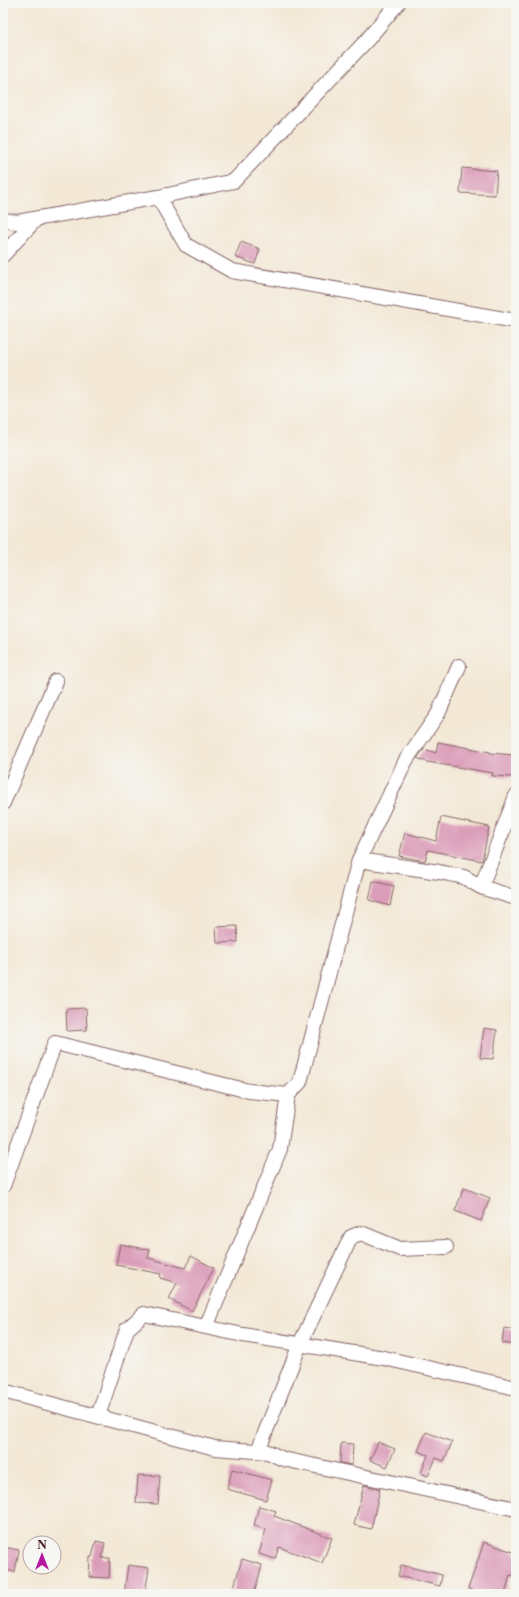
<svg xmlns="http://www.w3.org/2000/svg" width="519" height="1597" font-family="'Libre Caslon Text',serif">
  <rect width="100%" height="100%" fill="#f6f6f2"/>
  <filter id="ink" filterUnits="userSpaceOnUse"><feTurbulence type="fractalNoise" baseFrequency=".025" numOctaves="2"/><feDisplacementMap in="SourceGraphic" scale="8" xChannelSelector="R" yChannelSelector="G"/><feConvolveMatrix kernelMatrix="1 2 1 2 8 2 1 2 1" color-interpolation-filters="sRGB"/></filter>
  <filter id="wash" filterUnits="userSpaceOnUse"><feTurbulence type="fractalNoise" baseFrequency=".012" numOctaves="4" result="noise"/><feDisplacementMap in="SourceGraphic" scale="16" xChannelSelector="R" yChannelSelector="G"/><feGaussianBlur stdDeviation="0.9" result="paint"/><feColorMatrix in="noise" values="0 0 0 0 0 0 0 0 0 0 0 0 0 0 0 0 0 1.4 0 .05"/><feComposite in="paint" operator="in"/></filter>
  <g filter="url(#wash)">
    <rect width="100%" height="100%" fill="#f3e8d6"/>
    <g id="blocks">
      <!-- building -->
      <path fill="#db9db9" d="M462 168 497 171 495 195 460 193Z
        M241 242 260 249 255 264 235 257Z
        M438 742 490 752V753L514 755 513 777 492 776 493 773 427 762 417 758 424 749 436 753Z
        M441 817 489 827 482 861 428 850 425 861 399 856 405 833 436 841Z
        M373 881 394 886 390 906 369 900Z
        M237 926 238 942 217 943 216 927Z
        M86 1008 87 1030 67 1031 66 1009Z
        M484 1028 497 1030 493 1059 480 1058Z
        M464 1188 490 1198 481 1221 455 1211Z
        M120 1244 150 1250 148 1258 185 1268 191 1256 214 1268 192 1311 169 1299 177 1283 160 1278 161 1274 116 1265Z
        M504 1328 516 1330V1345L502 1343Z
        M426 1432 452 1442 444 1461 436 1458 428 1476 421 1473 428 1455 418 1451Z
        M378 1442 395 1449 387 1467 370 1460Z
        M341 1443 353 1444 352 1465 340 1463Z
        M232 1469 272 1480 266 1500 227 1489Z
        M138 1475 160 1476 158 1504 136 1503Z
        M364 1485 380 1489 371 1529 354 1525Z
        M259 1506 276 1511 274 1516 332 1538 322 1563 279 1547 275 1559 259 1554 266 1529 254 1526Z
        M96 1541 105 1543 102 1558H110L109 1578 89 1577 90 1557H92Z
        M484 1542 516 1553V1576L510 1575 505 1594H471L472 1590 468 1589Z
        M3 1547 19 1550 15 1572 3 1570Z
        M242 1559 262 1565 254 1594H232Z
        M128 1565 149 1568 145 1594H124Z
        M401 1565 442 1575 440 1586 398 1576Z"/>
    </g>
  </g>
  <g filter="url(#ink)">
    <use href="#blocks" fill-opacity="0" stroke="#856567" stroke-width="1"/>
    <g fill="none" stroke-linecap="round" stroke-linejoin="round">
      <defs>
        <path id="street" d="M158 197 186 245 232 271 516 321
          M3 220 17 222 158 197 234 181 367 40 398 3
          M3 255 37 218
          M3 803 56 681
          M359 860 439 872 464 877 481 887 516 898
          M481 887 516 796
          M3 1186 55 1043 249 1091 288 1095 300 1082 359 860 406 760 438 714 459 666
          M206 1327 280 1149 288 1095
          M3 1391 215 1448 268 1452 283 1459 516 1509
          M98 1416 127 1329 144 1314 243 1335 384 1358 516 1388
          M258 1451 300 1344 351 1237 361 1233 400 1249 446 1247"/>
      </defs>
      <!-- street casing -->
      <use href="#street" stroke="#856567" stroke-width="16"/>
      <!-- street -->
      <use href="#street" stroke="#fff" stroke-width="14"/>
    </g>
  </g>
  <!-- margin -->
  <rect width="519" height="1597" fill="none" stroke="#f6f6f2" stroke-width="16"/>
  <!-- north arrow -->
  <g transform="translate(42 1555)"><circle r="19" fill="#f6f6f2" stroke="#b1a0a2"/>
  <path d="M0-3L7 15L0 10L-7 15Z" fill="#b5179e"/>
  <text y="-6" font-size="11" font-weight="bold" text-anchor="middle" fill="#4a1f2b">N</text>
  </g>
</svg>
